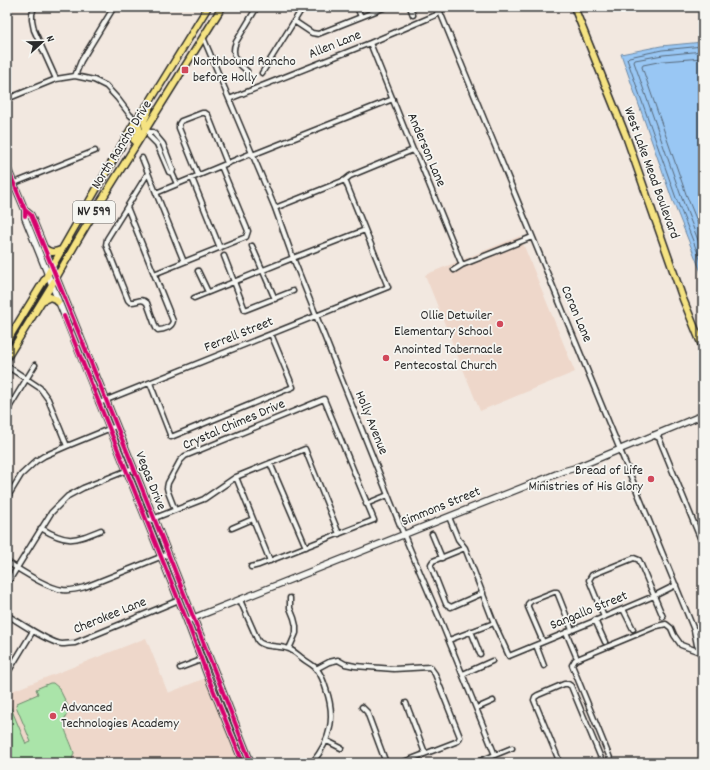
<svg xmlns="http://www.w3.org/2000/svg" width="710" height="770" font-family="Dekko,sans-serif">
  <rect width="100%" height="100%" fill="#f2e8e0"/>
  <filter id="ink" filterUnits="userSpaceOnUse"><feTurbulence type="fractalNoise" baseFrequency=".025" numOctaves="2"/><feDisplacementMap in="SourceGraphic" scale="8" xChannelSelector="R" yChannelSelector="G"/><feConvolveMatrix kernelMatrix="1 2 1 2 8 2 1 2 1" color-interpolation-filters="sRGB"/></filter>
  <g filter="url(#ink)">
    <!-- built -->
    <path fill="#eed7ca" d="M520 236 575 372 480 411 425 275Z
      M146 638 168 693 208 677 242 763H7V693Z"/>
    <!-- green -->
    <path fill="#aae4a9" stroke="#6a886a" d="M50 683H53L59 688 70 710C57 724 70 737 74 753L71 763H7V702L8 701 26 744 31 742 16 706 17 703 38 694 36 689Z"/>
    <!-- water -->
    <path fill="#99c7f4" stroke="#6d89a4" d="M703 42V277L672 199 621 54 661 46Z"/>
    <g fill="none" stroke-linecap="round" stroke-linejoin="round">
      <!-- shore -->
      <path stroke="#57697b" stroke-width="1" d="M703 46 662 50 629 57 627 59 676 198 703 266
        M703 51 663 55 635 60 634 62 681 196 703 253
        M703 58 663 61 643 65 642 67 686 194 703 236"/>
      <defs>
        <path id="minor" d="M34 7 32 14V20L34 30 56 79
          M357 7 361 17
          M410 7 413 15
          M438 7 694 630 697 645 700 652
          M294 21 312 33 318 34 386 7
          M203 37 275 208 293 258 404 535 442 624 495 755
          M370 43 413 150 418 157 462 265
          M247 71C238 64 230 55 236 42L257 7
          M262 73 303 7
          M75 76 81 61 114 7
          M7 99 56 79 75 76 94 80 106 86 118 99 130 115 136 120
          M229 99 370 43 436 15 439 10 446 7
          M146 129 149 132V136L157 144 169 172 172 173 177 184
          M149 132H153L163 144 173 170 172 173
          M252 155 393 99
          M142 158 184 262
          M198 175 179 128V124L181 121 202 113H205L208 115 227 163
          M192 178 220 248
          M7 186 95 151
          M156 193 252 153
          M127 207 173 321C172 327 164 330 158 330L156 328 147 303C141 297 137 303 130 302L128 300 106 245 107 239 148 173
          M275 208 345 180 350 176 413 150
          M252 246 275 299
          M224 256 245 310 293 291
          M454 270 462 265 532 237
          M198 271 208 292
          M154 274 246 237 248 231 221 166
          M194 298 293 258 365 230
          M7 366 40 388 48 399 67 446
          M150 383 171 437 293 387 271 334
          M99 403 388 287 345 180
          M7 411 35 365
          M653 435 659 438 703 545
          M270 463 306 547
          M236 477 270 561
          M7 498 21 475 36 461 44 456 67 446 116 426
          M366 504 388 495
          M175 510 168 492 167 488 168 483 180 461 185 456 324 399 374 520 259 565 251 567
          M449 517 458 539 465 548 494 623 509 656 604 617 654 596 676 585
          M147 521 204 499 236 477 305 449 339 534
          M41 528C67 544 74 541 101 530
          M232 528 253 519
          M432 534 442 558
          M465 548 433 561 431 564V566L446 604 451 607 483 593
          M7 562C22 571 47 588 63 590 71 591 78 589 85 587L168 554
          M7 584 51 513 68 496 83 488 133 468
          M240 600 258 641C264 648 280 645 289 649 294 651 298 655 302 658 307 662 313 665 317 669 321 675 324 682 326 689 336 717 331 740 312 763
          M623 609 633 629
          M7 615C19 622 49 643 62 644 66 644 71 643 75 643L179 600
          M604 617 589 580 592 575 634 558 639 560 663 617
          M595 620 605 642
          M694 630 703 631
          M471 631 480 654
          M566 632 576 656
          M449 640 494 623
          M543 642 528 607V604L531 601 554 592H557L572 630
          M536 645 544 666
          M289 649 296 633V626L294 618 290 608V598
          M180 668 201 660
          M10 669 33 631
          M316 669 329 662 338 660 345 664 355 666 394 669 430 667 435 674 460 737 458 741 401 763
          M463 674 492 661
          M406 703 425 753
          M362 707 367 712 386 763
          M477 708 493 701
          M327 741 341 748
          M475 763 512 748
          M560 763 534 700 535 697 538 695 564 684H568L571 686 603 763
          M612 763 572 665 575 660 657 626 666 624 671 628 674 635 681 645 700 652 703 659"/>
        <path id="secondary" d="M7 167 25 210V218L40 255 187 621 208 677 243 763
          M25 210 31 215 154 518 251 763
          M191 619 564 471 575 468 703 415"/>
        <path id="primary" d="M574 7 626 136 683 299 703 348
          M146 129 144 121C146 115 151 111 149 103
          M134 140C140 131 141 130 136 120
          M44 248C50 253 54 253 61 250
          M42 301 50 297 55 299 58 302
          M7 341 45 279 136 120 149 103 208 7
          M7 358 56 278 76 243 101 201 222 7"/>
      </defs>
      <!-- minor casing -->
      <use href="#minor" stroke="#2b2b2b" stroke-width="7"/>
      <!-- secondary casing -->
      <use href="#secondary" stroke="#2b2b2b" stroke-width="8"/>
      <!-- primary casing -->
      <use href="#primary" stroke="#2b2b2b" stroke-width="9"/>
      <!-- minor -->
      <use href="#minor" stroke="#f6f6f2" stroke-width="4"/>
      <!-- secondary -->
      <use href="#secondary" stroke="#f6f6f2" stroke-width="5.5"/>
      <!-- primary -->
      <use href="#primary" stroke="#f5e382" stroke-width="6"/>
      <defs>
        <path id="cycleway" d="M7 167 25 210V216
          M25 210 31 215 154 518 251 763
          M64 316 187 621 208 677 243 763"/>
      </defs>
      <!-- cycleway casing -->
      <use href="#cycleway" stroke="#f6f6f2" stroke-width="6"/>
      <!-- cycleway -->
      <use href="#cycleway" stroke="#d6006c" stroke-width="4"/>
    </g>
  </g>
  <!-- markers -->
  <g fill="#d1495b" stroke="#f6f6f2" stroke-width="1.5">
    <rect x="181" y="66" width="8" height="8" rx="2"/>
    <circle cx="500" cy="324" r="4"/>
    <circle cx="386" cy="358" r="4"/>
    <circle cx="651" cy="479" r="4"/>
    <circle cx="53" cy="716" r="4"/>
  </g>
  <g text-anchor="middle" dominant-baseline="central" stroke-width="3.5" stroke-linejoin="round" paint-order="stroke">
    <!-- shield labels -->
    <rect fill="#f6f6f2" stroke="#686867" stroke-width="1" x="73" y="201" width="42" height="22" rx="3"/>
    <g font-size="13" font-weight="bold" fill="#2b2b2b">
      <text x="94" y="212">NV 599</text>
    </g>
    <!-- street labels -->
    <g font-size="14" fill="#2b2b2b" stroke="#f6f6f2">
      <text transform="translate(335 45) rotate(-22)">Allen Lane</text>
      <text transform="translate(122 145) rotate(-58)">North Rancho Drive</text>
      <text transform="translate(426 150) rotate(67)">Anderson Lane</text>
      <text transform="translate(651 173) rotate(70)">West Lake Mead Boulevard</text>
      <text transform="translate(576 314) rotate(67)">Coran Lane</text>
      <text transform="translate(239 335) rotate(-22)">Ferrell Street</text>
      <text transform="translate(371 423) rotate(68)">Holly Avenue</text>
      <text transform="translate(234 425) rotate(-23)">Crystal Chimes Drive</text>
      <text transform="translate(150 481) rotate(68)">Vegas Drive</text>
      <text transform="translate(441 507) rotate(-22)">Simmons Street</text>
      <text transform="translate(589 611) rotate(-22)">Sangallo Street</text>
      <text transform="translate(110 616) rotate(-22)">Cherokee Lane</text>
    </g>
    <!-- poi labels -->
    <g font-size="14" fill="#2b2b2b" stroke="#f6f6f2" text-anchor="start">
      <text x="193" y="62">Northbound Rancho<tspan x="193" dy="16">before Holly</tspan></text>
      <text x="492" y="316" text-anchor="end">Ollie Detwiler<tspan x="492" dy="16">Elementary School</tspan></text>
      <text x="394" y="350">Anointed Tabernacle<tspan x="394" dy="16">Pentecostal Church</tspan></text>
      <text x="643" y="471" text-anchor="end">Bread of Life<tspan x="643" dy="16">Ministries of His Glory</tspan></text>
      <text x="61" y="708">Advanced<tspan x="61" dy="16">Technologies Academy</tspan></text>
    </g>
  </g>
  <!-- margin -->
  <rect width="710" height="770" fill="none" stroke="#f6f6f2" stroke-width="24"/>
  <rect x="12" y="12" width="686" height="746" fill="none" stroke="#2b2b2b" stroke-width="1.5" filter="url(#ink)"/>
  <!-- north arrow -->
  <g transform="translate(42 42) rotate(68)" stroke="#f6f6f2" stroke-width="3" paint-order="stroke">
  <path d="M0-3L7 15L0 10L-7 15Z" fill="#2b2b2b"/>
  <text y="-6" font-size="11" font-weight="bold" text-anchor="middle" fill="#2b2b2b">N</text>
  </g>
</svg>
